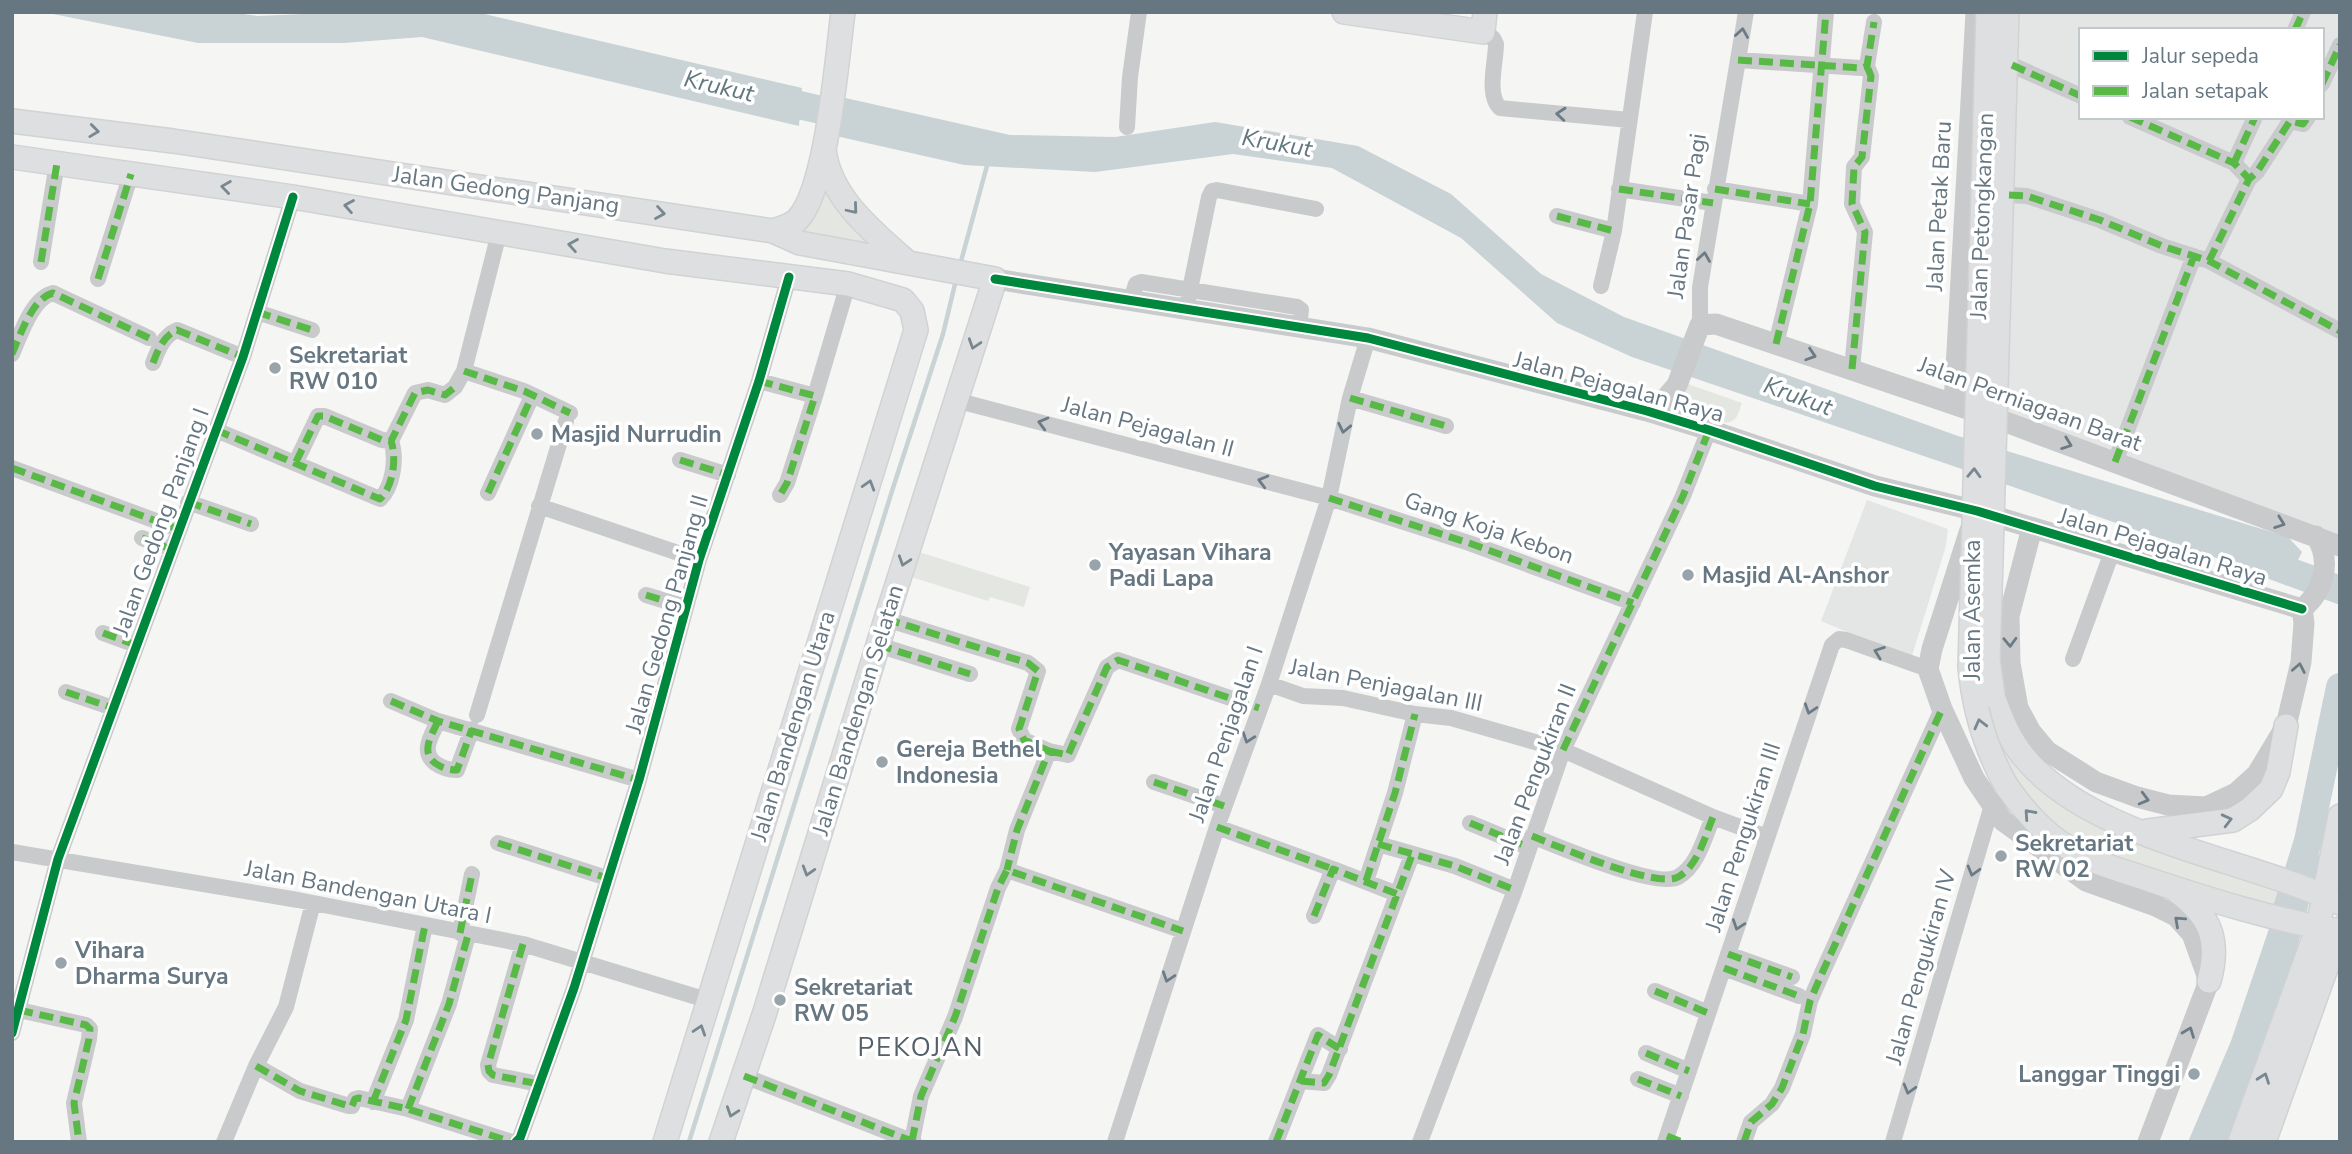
<svg xmlns="http://www.w3.org/2000/svg" width="2352" height="1154" font-family="'Nunito Sans',sans-serif">
  <rect width="100%" height="100%" fill="#f5f5f4"/>
  <!-- built -->
  <path fill="#e4e5e5" fill-rule="evenodd" d="M1975 12H2340V536L1959 397ZM2081 30H2322V117H2081Z
    M1867 500 1948 529 1946 546 1911 659 1821 621Z"/>
  <!-- green -->
  <path fill="#e4e7e1" d="M824 174 872 246 803 233 809 220Z
    M1685 383 1742 403C1740 407 1739 415 1735 419 1727 429 1690 415 1683 406 1680 403 1679 399 1678 395Z
    M916 551 1030 587 1024 607 990 597 988 601 908 576Z
    M1993 696 2065 794 2313 890 2318 927 2055 839 1982 735Z"/>
  <!-- water -->
  <path fill="#c9d2d4" d="M43 12H229L257 16 352 12H476L802 88 799 126 422 37 344 43H198Z
    M841 97 1010 135 1115 137 1215 122 1358 146 1451 194 1541 274 1624 317 1958 436 2288 537 2302 552 2288 580 2276 579 1956 467 1632 357 1557 323 1461 238 1332 168 1233 154 1095 172 964 165 836 136Z
    M2322 851 2282 1007 2229 1142H2188L2231 1041 2279 899Z"/>
  <g fill="none" stroke-linecap="round" stroke-linejoin="round">
    <!-- stream -->
    <path stroke="#c9d2d4" stroke-width="4.5" d="M960 265 988 162
      M689 1142 892 491 943 334 956 280"/>
    <!-- river -->
    <path stroke="#c9d2d4" stroke-width="28" d="M765 97 855 118
      M2258 560 2340 590
      M2287 909 2308 841 2340 687"/>
    <defs>
      <path id="secondary" d="M1344 12 1483 32 1485 12
        M12 121 173 141 773 231 800 243 995 279 886 619 764 1015 721 1142
        M824 149C829 197 873 232 907 262
        M12 157 293 197 665 261 848 284 903 300 912 311 916 330 665 1142
        M773 231C781 228 792 226 798 219 827 188 837 58 843 12
        M1993 696C2001 718 2009 739 2024 757 2091 839 2246 858 2340 903
        M2007 787C2024 810 2042 832 2067 847 2092 863 2120 870 2147 879 2210 900 2274 920 2340 931
        M2148 831 2233 820 2250 809 2271 789 2278 772 2286 726
        M2178 892C2211 917 2220 941 2209 981
        M2240 1142 2318 927 2340 816
        M2264 1142 2340 929"/>
    </defs>
    <!-- secondary casing -->
    <use href="#secondary" stroke="#d1d2d3" stroke-width="26"/>
    <!-- minor -->
    <path stroke="#c9cacb" stroke-width="16" d="M2295 30 2303 12
      M1483 32 1493 38 1496 44C1496 62 1486 95 1500 108L1629 120
      M1738 60 1861 68 1867 66 1874 22
      M2012 65 2081 96
      M2322 84 2340 45
      M2130 117 2234 163 2249 179
      M1127 127 1130 77 1139 12
      M2234 163 2255 117
      M1619 189 1713 203
      M1715 189 1810 204
      M2009 195 2027 196 2100 220 2162 246 2209 261 2340 331
      M1557 216 1614 231
      M2209 261 2249 179 2257 172 2290 121 2303 124 2308 117
      M41 262 57 163
      M98 279 131 174
      M1601 286 1614 231 1645 12
      M1131 300 1136 284 1141 282 1297 307 1301 310 1299 327
      M1186 309 1209 197 1212 191 1217 190 1316 209
      M257 312 312 330
      M1700 325V287L1746 12
      M1776 344 1810 204 1826 12
      M12 354C20 336 32 298 53 293L149 338
      M153 363C158 350 163 336 177 330L243 357
      M1852 369 1865 232 1852 204 1854 167 1862 157 1871 76 1867 66
      M464 371 524 391 570 413
      M759 381 815 396 787 483 780 495
      M815 396 848 284
      M1350 398 1446 426
      M955 400 1329 498 1469 543 1633 603
      M216 430 380 499C393 487 397 458 391 441
      M680 460 728 475
      M296 462 318 416H324L382 440 391 441 415 393 428 390 445 395 455 387 464 371 499 233
      M2115 462 2194 256
      M12 468 178 529
      M488 493 532 396
      M188 502 251 524
      M539 506 699 560
      M142 538 171 549
      M646 595 686 607
      M886 619 1028 663 1038 671 1019 729 1024 740 1049 751 1017 830 1007 870
      M103 633 136 645
      M878 645 970 674
      M2073 659 2112 552
      M1269 684 1303 696 1343 698 1415 714 1451 718 1563 750 1713 817 1767 837
      M66 692 113 708
      M391 701 438 721 639 780
      M477 715 566 421
      M438 721C432 735 420 751 435 763 442 768 448 770 457 770L472 729
      M1049 751 1068 755 1107 667 1118 660 1239 701
      M1154 782 1224 806
      M1470 823 1528 847
      M1217 827 1333 869
      M1532 836C1557 846 1657 889 1678 877 1698 866 1705 836 1713 817
      M498 843 607 878
      M1378 844 1455 866 1515 890
      M12 852 298 900 523 944 710 1001
      M1366 881 1395 793 1415 714
      M1314 916 1333 869 1397 894
      M460 933 472 874
      M523 944 488 1065 489 1071 493 1075 539 1084
      M1728 954 1792 977
      M1724 968 1799 996
      M1655 991 1708 1013
      M19 1010 86 1025 90 1029 89 1039 74 1103 79 1142
      M12 1033 58 859 243 357 293 197
      M1646 1053 1689 1071
      M256 1066 300 1091 349 1106H352L355 1099 359 1098 408 1109 512 1142
      M744 1076 914 1142
      M1638 1079 1681 1096
      M1301 1081 1324 1083 1329 1075 1412 855
      M373 1102 406 1020 425 925
      M408 1109 449 1004 468 935
      M912 1141 921 1096 955 1017 998 888 1007 870 1183 931
      M224 1142 256 1066 286 1007 313 903
      M516 1142 520 1138 574 988 639 780 699 560 759 381 789 277
      M1115 1142 1217 827 1269 684 1329 498 1350 398 1368 338
      M1276 1142 1318 1035 1340 1049
      M1420 1142 1515 890 1563 750 1683 496 1709 430
      M1665 1142 1832 645 1839 639 1846 640 1928 669
      M1744 1142 1751 1122 1772 1104 1782 1088 1803 1034 1810 1001 1823 971 1942 709
      M1893 1142 1992 805"/>
    <!-- tertiary -->
    <path stroke="#c9cacb" stroke-width="21" d="M995 279 1368 338 1647 411 1709 430 1875 486 1977 511 2302 609
      M1954 404 1976 12
      M1647 411 1665 399 1677 385 1700 325 1716 324 2003 421 2340 546
      M2032 528 2009 616 2010 663 2018 708 2031 732 2047 751 2096 782 2137 797 2168 805 2206 807 2236 793 2257 774 2286 726 2301 662 2304 623 2302 609
      M1970 530 1932 649 1928 669 1942 709 1974 778 2003 821 2086 881 2156 906 2176 916 2192 934 2209 981 2148 1142
      M2302 609C2324 591 2332 561 2316 536"/>
    <!-- secondary -->
    <use href="#secondary" stroke="#dedfe0" stroke-width="23"/>
    <defs>
      <path id="secondary-bridge" d="M1988 12 1970 667C1974 710 1985 748 2007 787
        M1993 696 1988 660 2007 12"/>
    </defs>
    <!-- secondary-bridge casing -->
    <use href="#secondary-bridge" stroke="#d1d2d3" stroke-width="26" stroke-linecap="butt"/>
    <!-- secondary-bridge -->
    <use href="#secondary-bridge" stroke="#dedfe0" stroke-width="23"/>
    <!-- quiet -->
    <path stroke="#58b947" stroke-width="7" stroke-dasharray="14 7" stroke-linecap="butt" d="M2295 30 2303 12
      M1738 60 1861 68 1867 66 1874 22
      M2012 65 2081 96
      M2322 84 2340 45
      M2130 117 2234 163 2249 179
      M2234 163 2255 117
      M1619 189 1713 203
      M1715 189 1810 204
      M2009 195 2027 196 2100 220 2162 246 2209 261 2340 331
      M1557 216 1614 231
      M2209 261 2249 179 2257 172 2290 121 2303 124 2308 117
      M41 262 57 163
      M98 279 131 174
      M257 312 312 330
      M1776 344 1810 204 1826 12
      M12 354C20 336 32 298 53 293L149 338
      M153 363C158 350 163 336 177 330L243 357
      M1852 369 1865 232 1852 204 1854 167 1862 157 1871 76 1867 66
      M464 371 524 391 570 413
      M759 381 815 396 787 483 780 495
      M1350 398 1446 426
      M216 430 380 499C393 487 397 458 391 441
      M680 460 728 475
      M296 462 318 416H324L382 440 391 441 415 393 428 390 445 395 455 387
      M2115 462 2194 256
      M12 468 178 529
      M488 493 532 396
      M1329 498 1469 543 1633 603
      M188 502 251 524
      M142 538 171 549
      M646 595 686 607
      M886 619 1028 663 1038 671 1019 729 1024 740 1049 751 1017 830 1007 870
      M103 633 136 645
      M878 645 970 674
      M66 692 113 708
      M391 701 438 721 639 780
      M438 721C432 735 420 751 435 763 442 768 448 770 457 770L472 729
      M1563 750 1683 496 1709 430
      M1049 751 1068 755 1107 667 1118 660 1259 708
      M1154 782 1224 806
      M1470 823 1528 847
      M1217 827 1333 869
      M1532 836C1557 846 1657 889 1678 877 1698 866 1705 836 1713 817
      M498 843 607 878
      M1378 844 1455 866 1515 890
      M1366 881 1395 793 1415 714
      M1314 916 1333 869 1397 894
      M460 933 472 874
      M523 944 488 1065 489 1071 493 1075 539 1084
      M1728 954 1792 977
      M1724 968 1799 996
      M1655 991 1708 1013
      M19 1010 86 1025 90 1029 89 1039 74 1103 79 1142
      M1646 1053 1689 1071
      M256 1066 300 1091 349 1106H352L355 1099 359 1098 408 1109 512 1142
      M744 1076 914 1142
      M1638 1079 1681 1096
      M1301 1081 1324 1083 1329 1075 1412 855
      M373 1102 406 1020 425 925
      M408 1109 449 1004 468 935
      M1667 1136 1682 1142
      M912 1141 921 1096 955 1017 998 888 1007 870 1183 931
      M1276 1142 1318 1035 1340 1049
      M1744 1142 1751 1122 1772 1104 1782 1088 1803 1034 1810 1001 1823 971 1942 709"/>
    <defs>
      <path id="cycleway" d="M995 279 1368 338 1647 411 1709 430 1875 486 1977 511 2302 609
        M12 1033 58 859 243 357 293 197
        M516 1142 520 1138 574 988 639 780 699 560 759 381 789 277"/>
    </defs>
    <!-- cycleway casing -->
    <use href="#cycleway" stroke="#fff" stroke-width="13"/>
    <!-- cycleway -->
    <use href="#cycleway" stroke="#00873e" stroke-width="9"/>
  </g>
  <!-- one-way arrows -->
  <defs><path id="oneway-chevron" d="M-2-3.5L2.5 0L-2 3.5" fill="none" stroke-width="1.6" stroke-linecap="round" stroke-linejoin="round" transform="scale(1.75)"/></defs>
  <g stroke="#6b7b86">
    <use href="#oneway-chevron" transform="translate(1742 33) rotate(-81)"/>
    <use href="#oneway-chevron" transform="translate(1561 114) rotate(-175)"/>
    <use href="#oneway-chevron" transform="translate(1704 257) rotate(-81)"/>
    <use href="#oneway-chevron" transform="translate(1811 355) rotate(18)"/>
    <use href="#oneway-chevron" transform="translate(1043 423) rotate(-165)"/>
    <use href="#oneway-chevron" transform="translate(1344 428) rotate(102)"/>
    <use href="#oneway-chevron" transform="translate(2067 444) rotate(20)"/>
    <use href="#oneway-chevron" transform="translate(1263 481) rotate(-165)"/>
    <use href="#oneway-chevron" transform="translate(2280 523) rotate(20)"/>
    <use href="#oneway-chevron" transform="translate(2010 642) rotate(88)"/>
    <use href="#oneway-chevron" transform="translate(1879 652) rotate(-160)"/>
    <use href="#oneway-chevron" transform="translate(2299 668) rotate(-79)"/>
    <use href="#oneway-chevron" transform="translate(1810 709) rotate(108)"/>
    <use href="#oneway-chevron" transform="translate(1248 738) rotate(109)"/>
    <use href="#oneway-chevron" transform="translate(2144 799) rotate(15)"/>
    <use href="#oneway-chevron" transform="translate(1973 871) rotate(106)"/>
    <use href="#oneway-chevron" transform="translate(2179 921) rotate(-138)"/>
    <use href="#oneway-chevron" transform="translate(1738 925) rotate(109)"/>
    <use href="#oneway-chevron" transform="translate(1168 977) rotate(108)"/>
    <use href="#oneway-chevron" transform="translate(2189 1032) rotate(-69)"/>
    <use href="#oneway-chevron" transform="translate(1909 1089) rotate(106)"/>
  </g>
  <g stroke="#788790">
    <use href="#oneway-chevron" transform="translate(94 131) rotate(7)"/>
    <use href="#oneway-chevron" transform="translate(226 187) rotate(-172)"/>
    <use href="#oneway-chevron" transform="translate(349 206) rotate(-170)"/>
    <use href="#oneway-chevron" transform="translate(853 209) rotate(50)"/>
    <use href="#oneway-chevron" transform="translate(660 213) rotate(9)"/>
    <use href="#oneway-chevron" transform="translate(573 245) rotate(-170)"/>
    <use href="#oneway-chevron" transform="translate(974 344) rotate(108)"/>
    <use href="#oneway-chevron" transform="translate(1974 473) rotate(-88)"/>
    <use href="#oneway-chevron" transform="translate(869 485) rotate(-73)"/>
    <use href="#oneway-chevron" transform="translate(904 561) rotate(108)"/>
    <use href="#oneway-chevron" transform="translate(1980 724) rotate(-104)"/>
    <use href="#oneway-chevron" transform="translate(2029 814) rotate(-132)"/>
    <use href="#oneway-chevron" transform="translate(2227 820) rotate(-14)"/>
    <use href="#oneway-chevron" transform="translate(808 871) rotate(107)"/>
    <use href="#oneway-chevron" transform="translate(700 1030) rotate(-72)"/>
    <use href="#oneway-chevron" transform="translate(2264 1078) rotate(-70)"/>
    <use href="#oneway-chevron" transform="translate(732 1112) rotate(109)"/>
  </g>
  <!-- markers -->
  <g fill="#98a3aa" stroke="#fff" stroke-width="2.5">
    <circle cx="275" cy="368" r="7"/>
    <circle cx="537" cy="434" r="7"/>
    <circle cx="1095" cy="565" r="7"/>
    <circle cx="1688" cy="575" r="7"/>
    <circle cx="882" cy="762" r="7"/>
    <circle cx="2001" cy="856" r="7"/>
    <circle cx="61" cy="963" r="7"/>
    <circle cx="780" cy="1000" r="7"/>
    <circle cx="2194" cy="1074" r="7"/>
  </g>
  <g text-anchor="middle" dominant-baseline="central" stroke-width="7" stroke-linejoin="round" paint-order="stroke">
    <!-- street labels -->
    <g font-size="23" fill="#667782" stroke="#fff">
      <text transform="translate(506 190) rotate(8)">Jalan Gedong Panjang</text>
      <text transform="translate(1939 206) rotate(-87)">Jalan Petak Baru</text>
      <text transform="translate(1687 216) rotate(-82)">Jalan Pasar Pagi</text>
      <text transform="translate(1982 216) rotate(-88)">Jalan Petongkangan</text>
      <text transform="translate(1619 387) rotate(15)">Jalan Pejagalan Raya</text>
      <text transform="translate(2030 404) rotate(20)">Jalan Perniagaan Barat</text>
      <text transform="translate(1148 427) rotate(15)">Jalan Pejagalan II</text>
      <text transform="translate(161 522) rotate(-70)">Jalan Gedong Panjang I</text>
      <text transform="translate(1489 528) rotate(19)">Gang Koja Kebon</text>
      <text transform="translate(2163 547) rotate(17)">Jalan Pejagalan Raya</text>
      <text transform="translate(1972 610) rotate(-90)">Jalan Asemka</text>
      <text transform="translate(667 614) rotate(-74)">Jalan Gedong Panjang II</text>
      <text transform="translate(1386 685) rotate(11)">Jalan Penjagalan III</text>
      <text transform="translate(858 710) rotate(-73)">Jalan Bandengan Selatan</text>
      <text transform="translate(793 726) rotate(-73)">Jalan Bandengan Utara</text>
      <text transform="translate(1226 734) rotate(-71)">Jalan Penjagalan I</text>
      <text transform="translate(1535 774) rotate(-69)">Jalan Pengukiran II</text>
      <text transform="translate(1743 837) rotate(-72)">Jalan Pengukiran III</text>
      <text transform="translate(368 892) rotate(11)">Jalan Bandengan Utara I</text>
      <text transform="translate(1921 967) rotate(-74)">Jalan Pengukiran IV</text>
    </g>
    <!-- poi labels -->
    <g font-size="23" font-weight="bold" fill="#667782" stroke="#fff" text-anchor="start">
      <text x="289" y="355">Sekretariat<tspan x="289" dy="26">RW 010</tspan></text>
      <text x="551" y="434">Masjid Nurrudin</text>
      <text x="1109" y="552">Yayasan Vihara<tspan x="1109" dy="26">Padi Lapa</tspan></text>
      <text x="1702" y="575">Masjid Al-Anshor</text>
      <text x="896" y="749">Gereja Bethel<tspan x="896" dy="26">Indonesia</tspan></text>
      <text x="2015" y="843">Sekretariat<tspan x="2015" dy="26">RW 02</tspan></text>
      <text x="75" y="950">Vihara<tspan x="75" dy="26">Dharma Surya</tspan></text>
      <text x="794" y="987">Sekretariat<tspan x="794" dy="26">RW 05</tspan></text>
      <text x="2180" y="1074" text-anchor="end">Langgar Tinggi</text>
    </g>
    <!-- water labels -->
    <g font-size="24" font-style="italic" fill="#62787f" stroke="#fff">
      <text transform="translate(719 86) rotate(13)">Krukut</text>
      <text transform="translate(1277 143) rotate(10)">Krukut</text>
      <text transform="translate(1798 396) rotate(20)">Krukut</text>
    </g>
    <!-- quarter labels -->
    <g font-size="26" letter-spacing="2" fill="#546068" stroke="#fff">
      <text x="921" y="1047">PEKOJAN</text>
    </g>
  </g>
  <!-- border -->
  <rect width="2352" height="1154" fill="none" stroke="#667782" stroke-width="28"/>
  <!-- legend -->
  <rect x="2079" y="28" width="245" height="91" fill="#ffffff" stroke="#c2c9cd" stroke-width="2"/>
  <rect x="2093" y="51" width="35" height="10" fill="#00873e" stroke="#c2c9cd" stroke-width="2"/>
  <text x="2142" y="63" font-size="21" fill="#667782">Jalur sepeda</text>
  <rect x="2093" y="86" width="35" height="10" fill="#58b947" stroke="#c2c9cd" stroke-width="2"/>
  <text x="2142" y="98" font-size="21" fill="#667782">Jalan setapak</text>
</svg>
